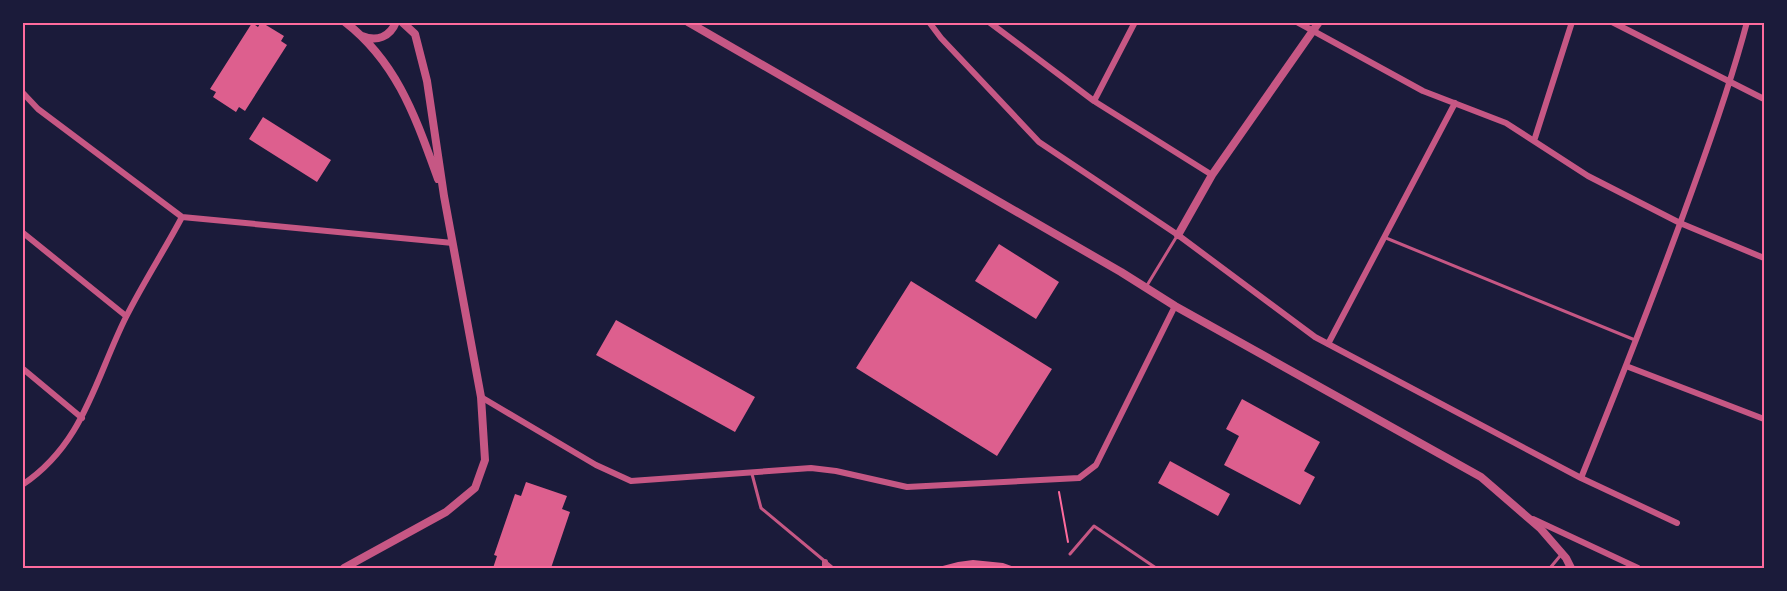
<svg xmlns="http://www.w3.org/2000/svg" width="1787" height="591" font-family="Ubuntu,sans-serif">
  <rect width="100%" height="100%" fill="#1b1b3a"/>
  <!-- building -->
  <path fill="#dd5f8e" d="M261 22 284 36 281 41 287 45 245 111 239 107 236 112 213 97 216 92 210 89 252 23 258 27Z
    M263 117 331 160 317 182 249 139Z
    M999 244 1059 282 1036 319 975 281Z
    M911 281 1052 369 997 456 856 368Z
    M616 320 755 397 735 432 596 355Z
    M1242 399 1320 442 1304 471 1315 477 1300 505 1224 465 1239 436 1226 429Z
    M1170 461 1230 494 1218 516 1158 483Z
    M526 482 567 496 562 509 570 512 551 568H493L497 556 494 555 515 494 521 496Z
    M973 560 1003 563 1017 568H935L958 562Z"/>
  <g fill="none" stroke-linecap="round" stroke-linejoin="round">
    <!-- path -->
    <path stroke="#ff6b9d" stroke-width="2" d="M1059 492 1068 542"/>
    <!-- service -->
    <path stroke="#c65784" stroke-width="3" d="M1386 238 1635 340
      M1146 287 1177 236
      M752 474 761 508 833 568
      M1070 554 1094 526 1156 568
      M1550 568 1560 556"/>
    <!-- minor -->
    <path stroke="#c65784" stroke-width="6" d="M929 22 941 38 1039 142 1178 235 1315 337 1581 478 1677 523
      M989 22 1094 101
      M1135 22 1094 101 1212 175
      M1297 22 1423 91 1506 123 1588 176 1680 223 1764 258
      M1612 22 1764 99
      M22 92 38 109 182 217 453 243
      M1534 141 1572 22
      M22 232 126 316
      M1328 344 1455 103
      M1626 366 1764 419
      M22 368 82 418
      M481 397 596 465 631 481 811 468 836 471 907 487 1079 478 1096 465 1175 306
      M1581 478C1620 382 1658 285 1693 188 1713 133 1732 79 1747 22
      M22 485C84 444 95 379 126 317 143 283 164 251 182 217
      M1533 519 1638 568
      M825 568V562"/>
    <!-- tertiary -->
    <path stroke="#c65784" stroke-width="8" d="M345 22C398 63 416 119 438 179
      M688 22 1121 272 1175 306 1481 477 1540 528 1566 558 1571 568
      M362 36C377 42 390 37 396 22
      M1178 235 1212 175 1319 22
      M344 568 446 512 475 488 485 460 481 397 444 196 427 81 415 34 402 22"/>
  </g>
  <!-- border -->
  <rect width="1787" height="591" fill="none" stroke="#1b1b3a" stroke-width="48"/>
  <rect x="24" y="24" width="1739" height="543" fill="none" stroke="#ff6b9d" stroke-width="2"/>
</svg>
